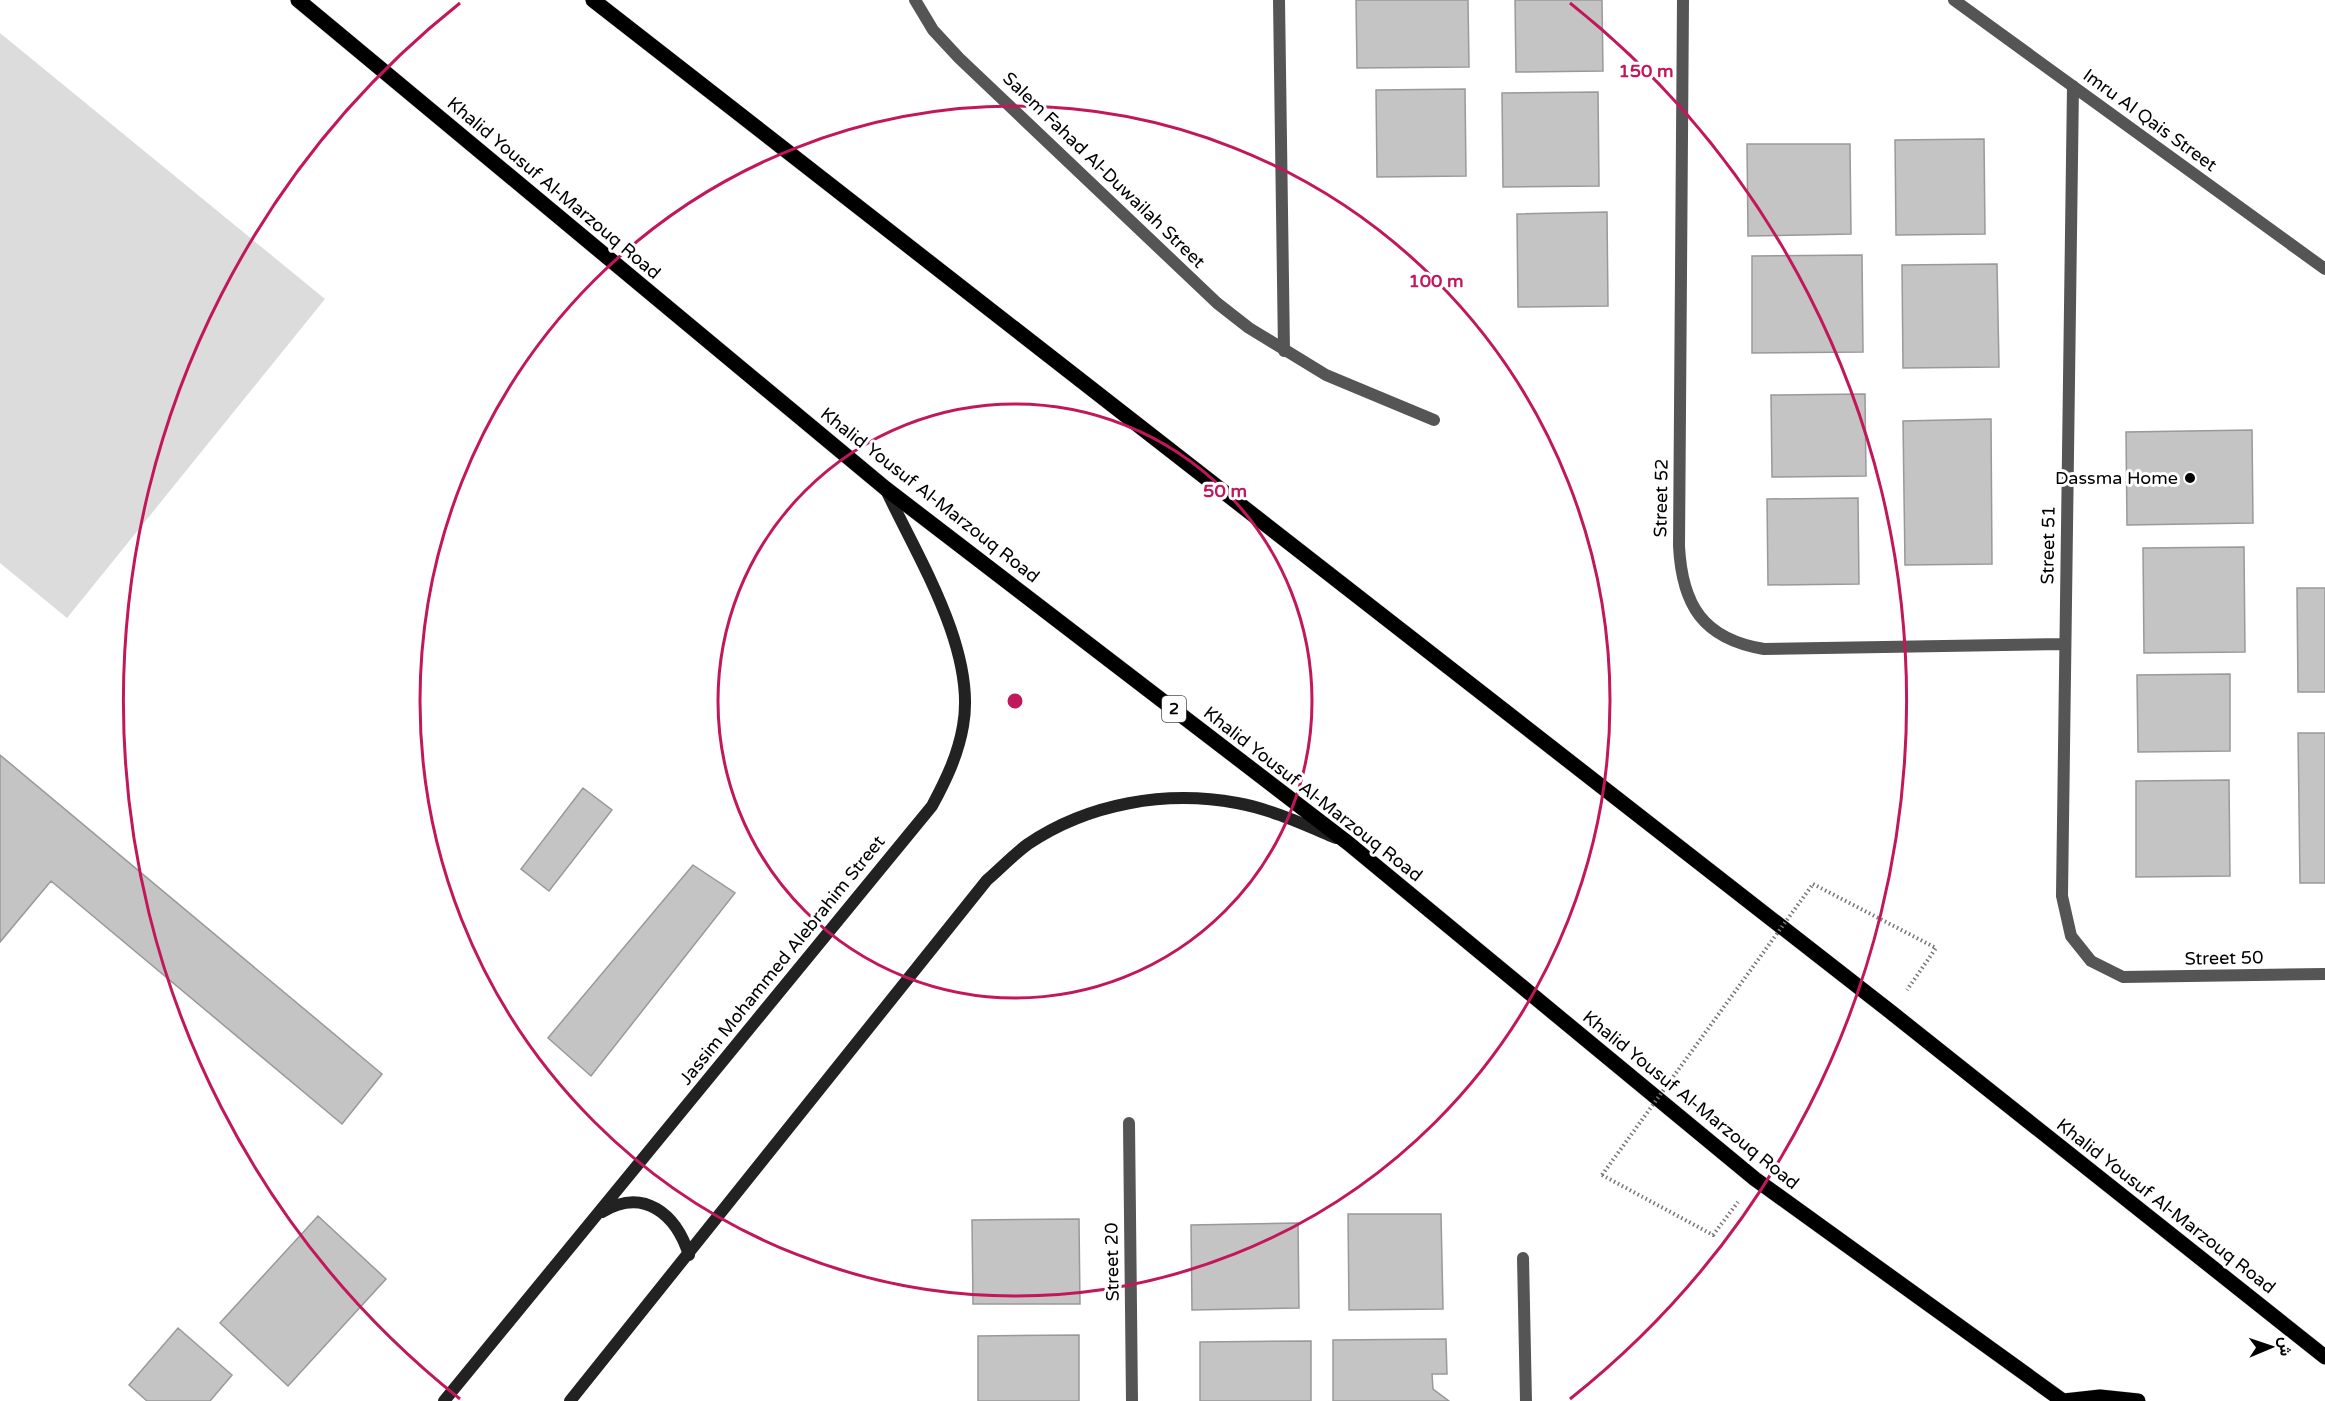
<svg xmlns="http://www.w3.org/2000/svg" width="2325" height="1401" font-family="'Varela Round',Vazirmatn,sans-serif">
  <rect width="100%" height="100%" fill="#fff"/>
  <!-- green -->
  <path fill="#dcdcdc" d="M0 33 325 299 67 618 0 563Z"/>
  <!-- building -->
  <path fill="#c4c4c4" stroke="#999" stroke-width="1.5" d="M1356 0H1468L1469 67 1357 68Z
    M1515 0H1602L1603 71 1516 72Z
    M1465 89 1466 176 1377 177 1376 90Z
    M1598 92 1599 186 1503 187 1502 93Z
    M1984 139 1985 234 1896 235 1895 140Z
    M1747 144H1850L1851 234 1748 236Z
    M1607 212 1608 306 1518 307 1517 214Z
    M1862 255 1863 352 1752 353V256Z
    M1997 264 1999 367 1903 368 1902 265Z
    M1865 394 1866 476 1772 477 1771 395Z
    M1991 419 1992 564 1905 565 1903 421Z
    M2252 430 2253 523 2127 525 2126 432Z
    M1858 498 1859 584 1768 585 1767 499Z
    M2244 547 2245 652 2144 653 2143 548Z
    M2297 588H2325V692H2298Z
    M2230 674V751L2138 752 2137 675Z
    M2298 733H2325V883H2300Z
    M0 755 382 1074 342 1124 51 881 0 942Z
    M2229 780 2230 876 2136 877V781Z
    M583 788 612 810 549 891 521 869Z
    M693 865 735 893 591 1076 548 1038Z
    M1348 1214H1441L1443 1309 1349 1310Z
    M318 1216 386 1279 288 1386 220 1323Z
    M1079 1219 1080 1304H973L972 1220Z
    M1298 1223 1299 1308 1192 1310 1191 1225Z
    M178 1328 232 1375 210 1401H147L129 1385Z
    M1079 1335V1401H978V1336Z
    M1446 1339 1447 1374H1432L1433 1389 1449 1401H1333V1340Z
    M1311 1341V1401H1200V1342Z"/>
  <g fill="none" stroke-linecap="round" stroke-linejoin="round">
    <defs>
      <path id="primary" d="M298 0 885 488 1348 843 1755 1179 2063 1401
        M593 0 1892 1013 2325 1357
        M2064 1401 2100 1397 2138 1401"/>
    </defs>
    <!-- primary casing -->
    <use href="#primary" stroke="#dbdbdb" stroke-width="16"/>
    <!-- path -->
    <path stroke="#777" stroke-width="4" stroke-dasharray="1.5 3" stroke-linecap="butt" d="M1813 884 1936 948 1907 990
      M1602 1175 1713 1235 1738 1202"/>
    <!-- street -->
    <path stroke="#555" stroke-width="12" d="M915 0 933 30 959 58 1217 303 1249 328 1326 375 1434 420
      M1279 0 1284 351
      M1683 0 1679 546C1682 605 1703 639 1764 649L2064 644
      M1954 0 2325 269
      M2073 86 2062 896 2071 936 2091 961 2123 977 2325 974
      M1129 1123 1132 1401
      M1523 1258 1526 1401"/>
    <!-- secondary -->
    <path stroke="#222" stroke-width="12" d="M602 1212C644 1187 676 1214 689 1255
      M444 1401 932 806C946 780 958 755 963 726 977 651 917 556 886 490
      M570 1401 987 880C1001 868 1014 854 1028 844 1089 803 1166 790 1237 803 1271 809 1305 825 1336 838"/>
    <!-- primary -->
    <use href="#primary" stroke="#000" stroke-width="15"/>
    <!-- path-bridge -->
    <path stroke="#777" stroke-width="4" stroke-dasharray="1.5 3" stroke-linecap="butt" d="M1602 1175 1813 884"/>
  </g>
  <!-- distance rings -->
  <g fill="none" stroke="#c2185b" stroke-width="3">
    <circle cx="1015" cy="701" r="297"/>
    <circle cx="1015" cy="701" r="595"/>
    <path d="M460 1399A892 892 0 0 1 460 3M1570 3A892 892 0 0 1 1570 1399"/>
  </g>
  <!-- markers -->
  <circle fill="#000" stroke="#fff" stroke-width="2" cx="2190" cy="478" r="6"/>
  <g text-anchor="middle" dominant-baseline="central" stroke-width="6" stroke-linejoin="round" paint-order="stroke">
    <!-- shield labels -->
    <rect fill="#fff" stroke="#4c4c4c" stroke-width="1.5" x="1162" y="696" width="24" height="26" rx="4.5"/>
    <g font-size="16" font-weight="bold" fill="#000">
      <text x="1174" y="709">2</text>
    </g>
    <!-- street labels -->
    <g font-size="18" fill="#000" stroke="#fff">
      <text transform="translate(2150 120) rotate(36)">Imru Al Qais Street</text>
      <text transform="translate(1104 170) rotate(44)">Salem Fahad Al-Duwailah Street</text>
      <text transform="translate(554 188) rotate(40)">Khalid Yousuf Al-Marzouq Road</text>
      <text transform="translate(930 495) rotate(38)">Khalid Yousuf Al-Marzouq Road</text>
      <text transform="translate(1661 498) rotate(-89)">Street 52</text>
      <text transform="translate(2048 545) rotate(-89)">Street 51</text>
      <text transform="translate(1313 794) rotate(38)">Khalid Yousuf Al-Marzouq Road</text>
      <text transform="translate(2224 958) rotate(-1)">Street 50</text>
      <text transform="translate(782 960) rotate(-51)">Jassim Mohammed Alebrahim Street</text>
      <text transform="translate(1691 1100) rotate(39)">Khalid Yousuf Al-Marzouq Road</text>
      <text transform="translate(2166 1206) rotate(38)">Khalid Yousuf Al-Marzouq Road</text>
      <text transform="translate(1112 1262) rotate(-91)">Street 20</text>
    </g>
    <!-- poi labels -->
    <g font-size="18" fill="#000" stroke="#fff" text-anchor="end">
      <text x="2178" y="478">Dassma Home</text>
    </g>
  </g>
  <circle cx="1015" cy="701" r="9" fill="#c2185b" stroke="#fff" stroke-width="3"/>
  <g font-size="18" text-anchor="middle" font-weight="bold" fill="#c2185b" stroke="#fff" stroke-width="6" stroke-linejoin="round" paint-order="stroke">
    <text x="1646" y="77">150 m</text>
    <text x="1436" y="287">100 m</text>
    <text x="1225" y="497">50 m</text>
  </g>
  <!-- north arrow -->
  <g transform="translate(2271 1347) rotate(88)" stroke="#ffffff" stroke-width="4.5" paint-order="stroke">
  <path d="M0-4.5L10 22L0 15L-10 22Z" fill="#000000"/>
  <text y="-9" font-size="16" font-weight="bold" text-anchor="middle" fill="#000000">ش</text>
  </g>
</svg>
